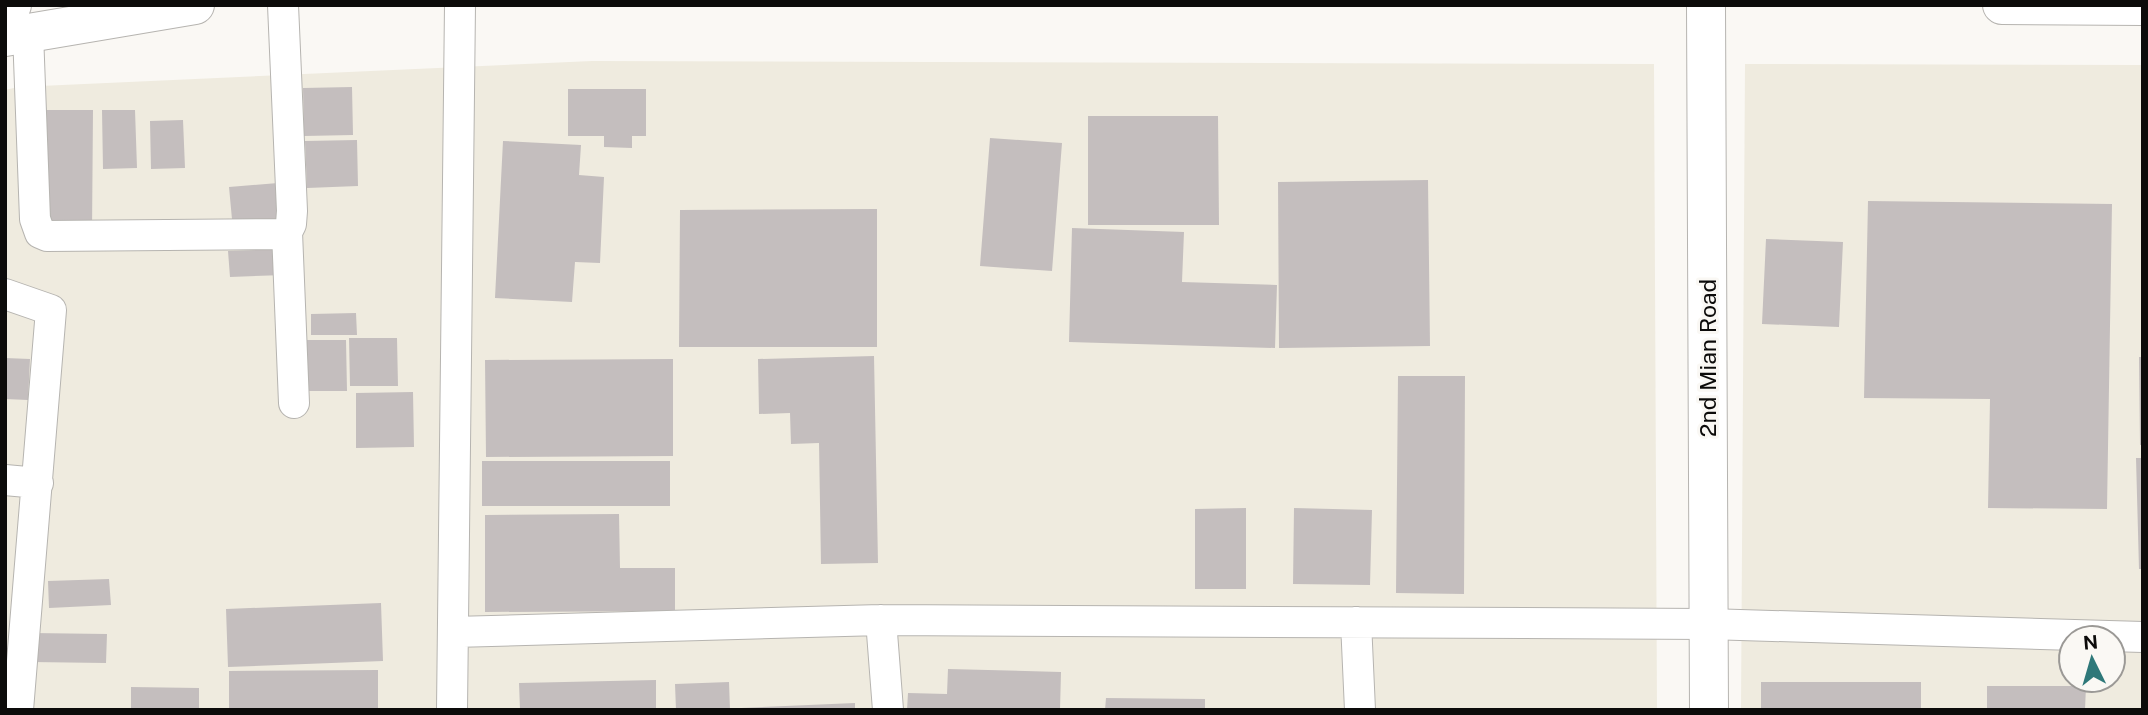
<svg xmlns="http://www.w3.org/2000/svg" width="2148" height="715" font-family="'Public Sans',sans-serif">
  <rect width="100%" height="100%" fill="#faf8f4"/>
  <!-- built -->
  <path fill="#efebdf" fill-rule="evenodd" d="M592 61 1654 64 1657 710H5V90L18 87Z
    M1745 64 2143 65V710H1741ZM2071 638H2113V680H2071Z"/>
  <!-- building -->
  <path fill="#c4bebe" d="M352 87 353 135 304 136 303 88Z
    M568 89H646V136H632V148L604 147V136H568Z
    M45 110H93L92 232H44Z
    M102 110H135L137 168 103 169Z
    M1088 116H1218L1219 225H1088Z
    M183 120 185 168 151 169 150 121Z
    M990 138 1062 143 1052 271 980 266Z
    M357 140 358 186 307 188 305 141Z
    M503 141 581 145 579 175 604 177 600 263 575 262 572 302 495 298Z
    M1428 180 1430 346 1279 348 1278 182Z
    M278 183 282 225 233 230 229 187Z
    M1868 201 2112 204 2107 509 1988 508 1990 399 1864 398Z
    M877 209V347H679L680 210Z
    M1072 228 1184 232 1182 282 1277 285 1275 348 1069 342Z
    M1766 239 1843 242 1839 327 1762 324Z
    M283 249 284 275 230 277 228 251Z
    M356 313 357 335H311V314Z
    M349 338H397L398 386H350Z
    M307 340H346L347 391H306Z
    M874 356 878 563 821 564 819 443 791 444 790 413 759 414 758 359Z
    M2139 357H2143V445H2140Z
    M5 358 30 359 28 400 5 399Z
    M673 359V456L486 457 485 360Z
    M1398 376H1465L1464 594 1396 593Z
    M413 392 414 447 356 448V393Z
    M2136 458H2143V569H2139Z
    M482 461H670V506H482Z
    M1246 508V589H1195V509Z
    M1294 508 1372 510 1370 585 1293 584Z
    M619 514 620 568H675V611L485 612V515Z
    M109 579 111 605 49 608 48 581Z
    M381 603 383 661 228 667 226 609Z
    M31 633 107 634 106 663 31 662Z
    M948 669 1061 672 1060 710H907L908 693 947 694Z
    M378 670V710H229V671Z
    M656 680V710H520L519 683Z
    M729 682 730 710H676L675 684Z
    M1761 682H1921V710H1761Z
    M1987 686H2086L2085 710H1987Z
    M131 687 199 688V710H131Z
    M1106 698 1205 699V710H1105Z
    M855 703V710H741V708Z"/>
  <g fill="none" stroke-linecap="round" stroke-linejoin="round">
    <defs>
      <path id="street" d="M28 33 35 219 40 233 47 236 279 234 287 232 291 224 292 211 283 5
        M287 232 294 403
        M5 294 51 310 18 710
        M5 480 38 483
        M881 620 888 710
        M1356 622 1360 710
        M454 632 881 620 1708 624 2143 637
        M452 710 460 5"/>
      <path id="secondary" d="M1706 5 1709 710
        M2002 5 2143 6
        M5 6 12 5
        M5 37 195 5"/>
    </defs>
    <!-- street casing -->
    <use href="#street" stroke="#b6b4b0" stroke-width="32"/>
    <!-- secondary casing -->
    <use href="#secondary" stroke="#b6b4b0" stroke-width="40"/>
    <!-- street -->
    <use href="#street" stroke="#fff" stroke-width="30"/>
    <!-- secondary -->
    <use href="#secondary" stroke="#fff" stroke-width="38"/>
  </g>
  <g text-anchor="middle" dominant-baseline="central" stroke-width="6" stroke-linejoin="round" paint-order="stroke">
    <!-- street labels -->
    <g font-size="23" fill="#0c0b0a" stroke="#faf8f4">
      <text transform="translate(1707 358) rotate(-90)">2nd Mian Road</text>
    </g>
  </g>
  <!-- border -->
  <rect width="2148" height="715" fill="none" stroke="#0c0b0a" stroke-width="14"/>
  <!-- north arrow -->
  <g transform="translate(2092 659) rotate(355)"><circle r="33" fill="#faf8f4" stroke="#9b9996" stroke-width="2"/>
  <path d="M0-5L12 26L0 18L-12 26Z" fill="#2e7879"/>
  <text y="-10" font-size="19" font-weight="bold" text-anchor="middle" fill="#0c0b0a">N</text>
  </g>
</svg>
